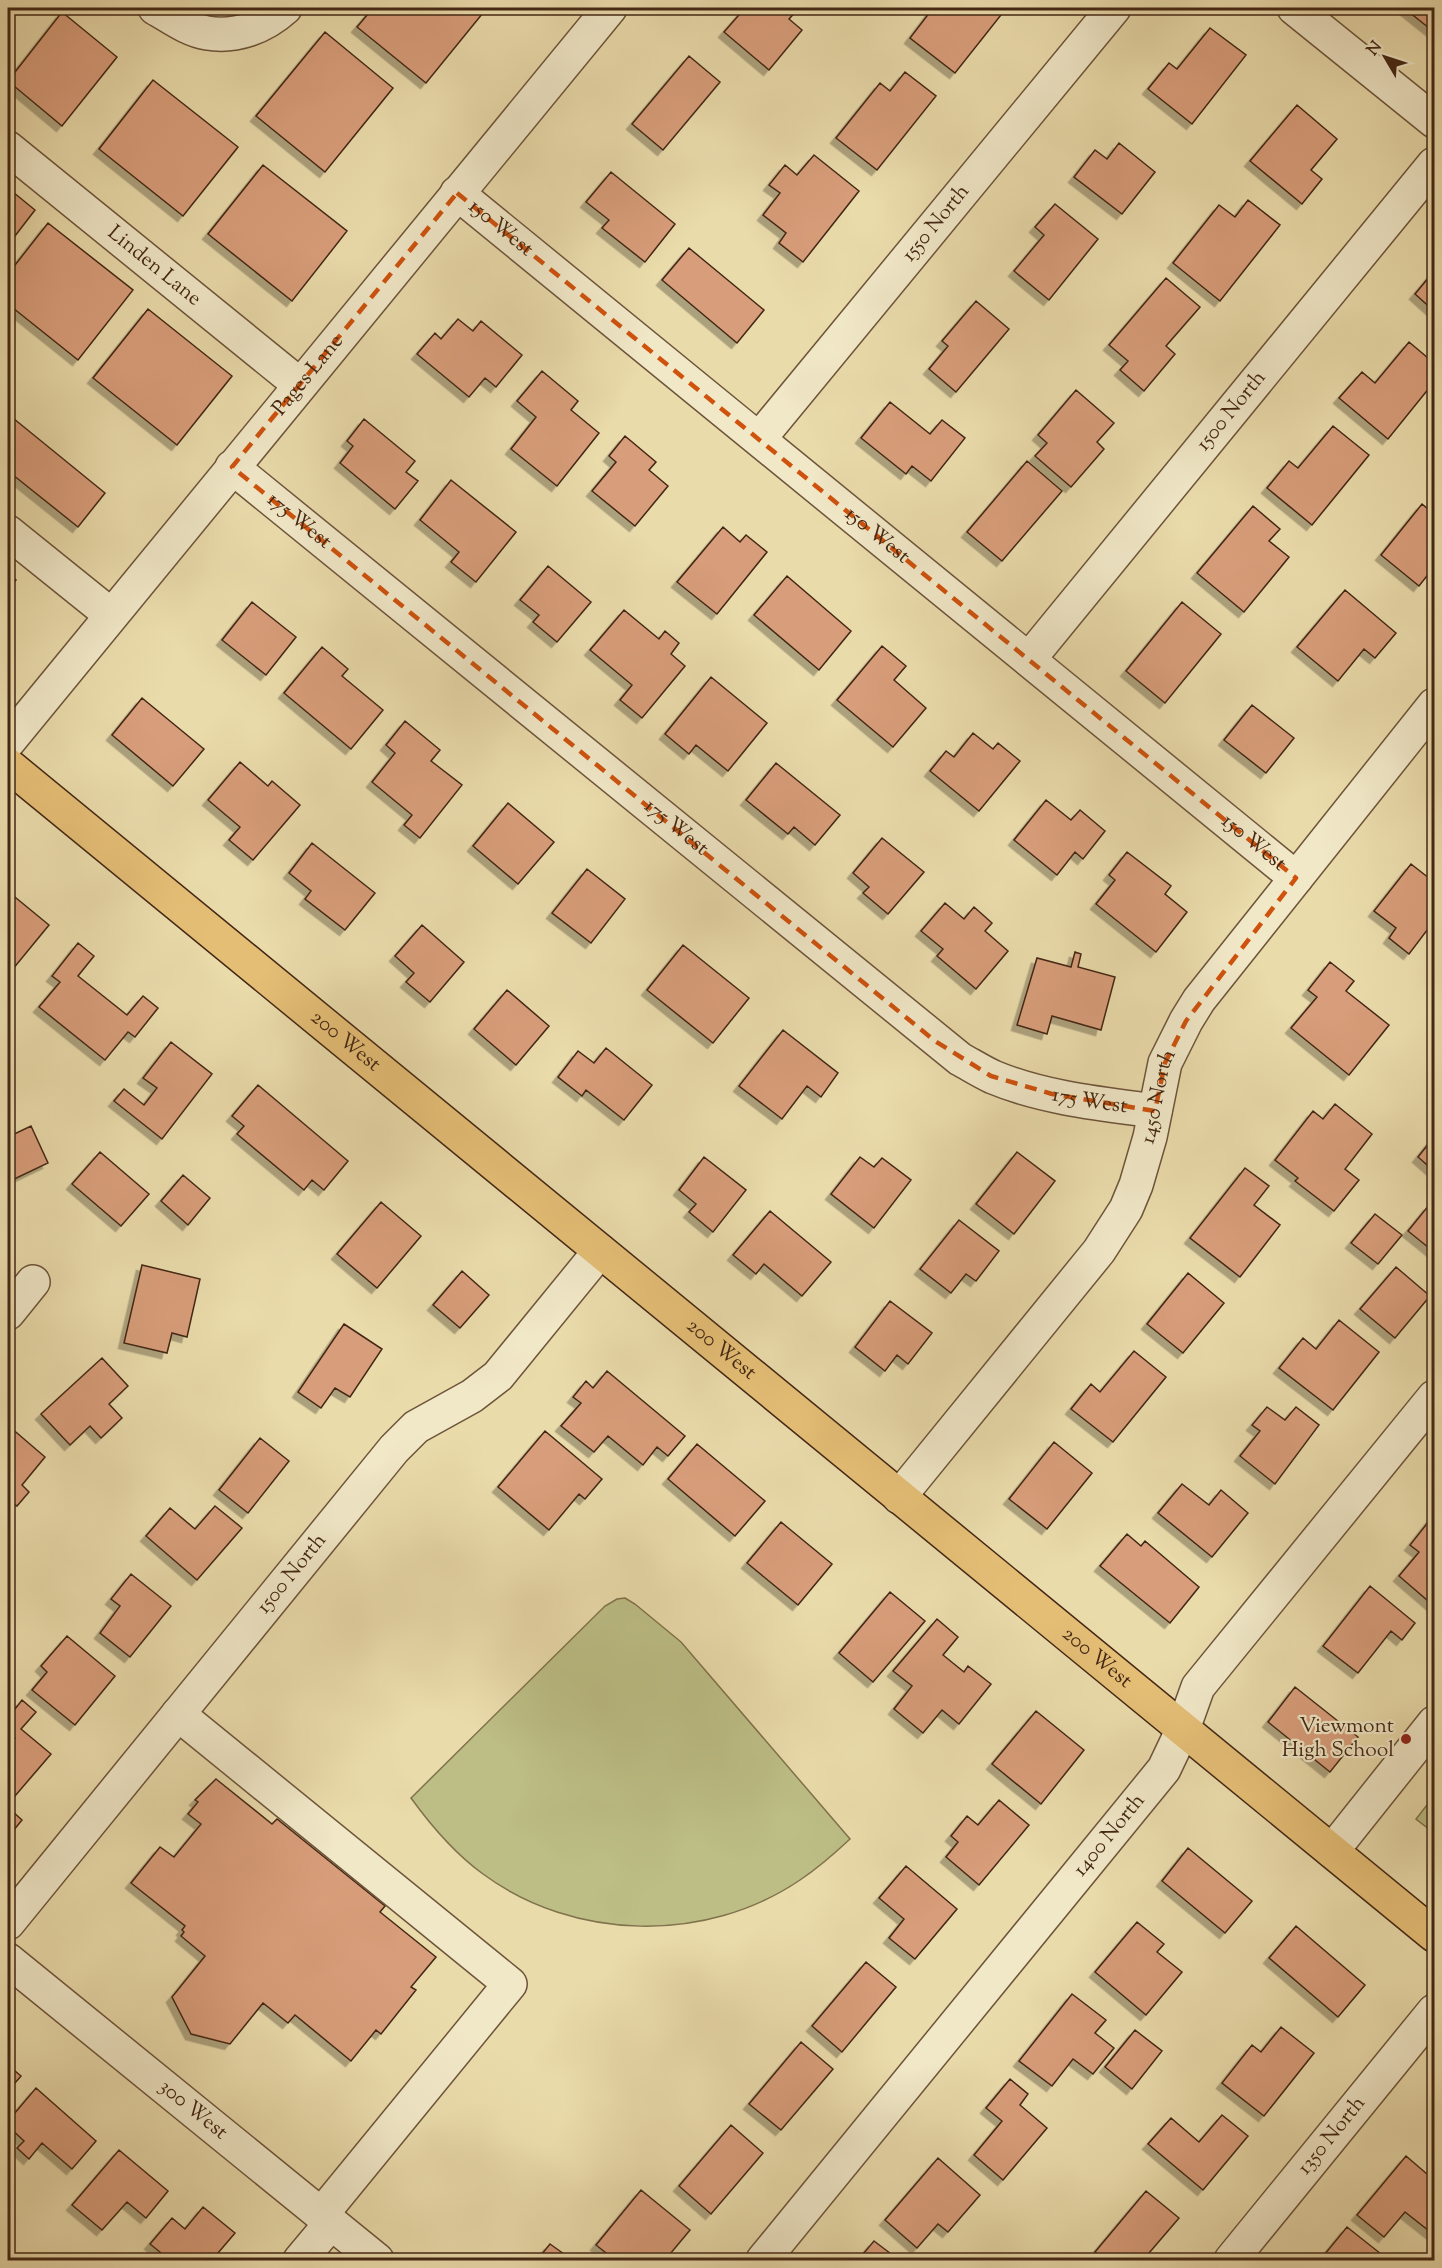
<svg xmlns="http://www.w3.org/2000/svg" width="1442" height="2268" font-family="'Sorts Mill Goudy',serif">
  <defs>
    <filter id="shadow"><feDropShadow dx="-5.5" dy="5.5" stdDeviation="0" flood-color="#0004"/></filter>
  </defs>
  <rect width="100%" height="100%" fill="#eadbab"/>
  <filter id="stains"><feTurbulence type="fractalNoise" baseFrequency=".00333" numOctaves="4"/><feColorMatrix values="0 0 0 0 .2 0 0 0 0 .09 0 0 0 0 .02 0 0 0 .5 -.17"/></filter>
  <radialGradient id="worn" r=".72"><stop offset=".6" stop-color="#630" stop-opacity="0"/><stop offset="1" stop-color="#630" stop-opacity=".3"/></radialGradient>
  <!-- green -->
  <path fill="#bcbe85" stroke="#80724c" stroke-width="1.5" d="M625 1598 635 1604 681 1642 850 1839C834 1854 818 1868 800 1880 706 1944 574 1941 483 1874 454 1853 432 1827 411 1798L605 1606 617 1599Z
    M1434 1796V1833L1416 1819Z"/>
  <!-- building -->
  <path fill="#d89d7a" stroke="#432714" stroke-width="1.5" filter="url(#shadow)" d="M373 8H487L426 83 357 27Z
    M745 8H799L789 19 802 30 769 70 724 32Z
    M933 8H991L1001 15 955 73 910 38Z
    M1404 8H1434V32Z
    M62 12 117 57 62 126 8 81Z
    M1210 28 1246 55 1192 124 1148 89 1169 63 1177 69Z
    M325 32 393 88 325 172 256 116Z
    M689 56 720 82 663 150 632 124Z
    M905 72 936 96 877 170 836 138 880 83 890 91Z
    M153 80 238 147 183 216 99 149Z
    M1297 105 1337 139 1311 170 1322 179 1302 204 1250 161Z
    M1119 143 1155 172 1122 214 1074 177 1095 150 1107 159Z
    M814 155 859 191 803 262 779 243 786 233 763 215 780 193 769 185 785 165 797 175Z
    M263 165 347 231 292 301 208 234Z
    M611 172 675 224 645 262 602 228 609 220 586 202Z
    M8 188 35 210 8 245Z
    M1248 200 1280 225 1220 301 1173 263 1219 205 1235 217Z
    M1055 204 1098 239 1049 300 1014 271 1044 235 1035 227Z
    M48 223 133 290 78 360 8 304V274Z
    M689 248 764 310 737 343 662 280Z
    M1434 271V311L1415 294Z
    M1166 278 1200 307 1166 346 1175 354 1144 391 1120 370 1128 361 1109 345Z
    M976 301 1009 329 956 392 929 369 948 346 942 341Z
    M148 309 232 376 177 445 93 378Z
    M458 319 473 331 481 321 522 355 496 387 485 378 469 397 417 354 435 333 441 339Z
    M1409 342 1434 363V382L1388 439 1339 398 1362 372 1375 383Z
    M542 371 578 401 571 410 599 433 557 486 511 449 536 417 517 401Z
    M1076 390 1114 423 1097 442 1104 449 1071 487 1035 456 1047 443 1038 435Z
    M890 402 930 434 942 420 965 438 931 481 912 466 906 474 861 438Z
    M8 414 105 493 78 527 8 471Z
    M364 419 415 461 406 472 418 481 395 509 340 463 353 446 347 441Z
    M1333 426 1369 455 1312 525 1267 488 1289 461 1298 468Z
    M625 436 656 462 649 470 668 486 635 526 592 491 616 462 609 456Z
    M1027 461 1062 491 1002 561 967 532Z
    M451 480 516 532 476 582 451 562 459 552 420 520Z
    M1422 504 1434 514V567L1419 586 1381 555Z
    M1253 506 1280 529 1269 541 1289 557 1244 612 1197 573Z
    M723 527 740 542 746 535 767 552 717 614 677 582Z
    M548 566 591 602 557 642 533 622 539 615 520 600Z
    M8 574 16 580 8 591Z
    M787 576 851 631 819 670 754 615Z
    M1345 590 1396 633 1375 658 1364 649 1338 681 1297 647Z
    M252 602 296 637 266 675 222 640Z
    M1182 602 1221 634 1165 703 1126 671Z
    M624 610 659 639 665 631 679 643 671 654 685 666 642 718 620 700 632 685 590 650Z
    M882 646 906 666 894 680 926 708 893 747 837 700Z
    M322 647 348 669 342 676 383 710 351 749 284 693Z
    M711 677 767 723 728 771 696 745 689 754 665 734Z
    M142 698 204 749 173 786 112 735Z
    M1252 705 1294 738 1266 773 1224 740Z
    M405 721 440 750 431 761 462 785 420 838 404 825 412 815 372 782 395 753 386 745Z
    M973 733 993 749 998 743 1020 761 979 811 930 771 946 751 954 757Z
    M240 762 268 786 272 781 300 805 253 860 229 840 240 827 208 800Z
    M776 763 840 815 815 845 794 827 788 834 746 800Z
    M1046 800 1071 820 1080 810 1105 831 1083 859 1075 852 1057 875 1014 840Z
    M508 803 554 842 518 884 473 846Z
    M882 838 924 872 888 914 863 893 869 887 853 873Z
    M312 843 375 893 345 930 305 899 311 891 289 873Z
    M1127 852 1171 886 1165 894 1187 912 1156 952 1096 904 1115 880 1109 875Z
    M1411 864 1434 882V921L1409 954 1389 938 1396 928 1374 911Z
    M587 869 625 899 591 943 552 913Z
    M10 893 49 925 8 975V896Z
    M945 903 964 919 974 907 992 923 985 931 1008 951 976 989 937 956 943 949 921 931Z
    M422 925 464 962 430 1002 406 982 414 973 395 956Z
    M78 943 94 956 78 976 127 1015 143 996 158 1008 135 1037 128 1032 105 1060 39 1007 60 982 52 976Z
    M683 945 749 998 713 1043 647 990Z
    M1075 952 1081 954 1078 967 1115 977 1101 1030 1052 1016 1047 1034 1017 1025 1037 958 1071 967Z
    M1330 962 1354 981 1346 991 1389 1025 1349 1075 1291 1028 1317 997 1308 990Z
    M507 990 549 1026 516 1065 474 1029Z
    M783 1030 838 1073 821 1097 807 1086 782 1119 739 1086Z
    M171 1042 212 1074 162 1139 114 1101 124 1089 144 1105 157 1088 143 1078Z
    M606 1048 652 1085 624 1120 586 1090 582 1096 558 1077 578 1051 594 1063Z
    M258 1085 348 1161 324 1190 312 1180 304 1190 237 1134 244 1126 232 1116Z
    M1335 1104 1372 1134 1345 1169 1359 1180 1334 1211 1295 1181 1298 1178 1275 1160 1313 1111 1323 1119Z
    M31 1126 48 1163 8 1182V1137Z
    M1434 1137V1171L1418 1157Z
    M100 1152 149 1194 121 1226 72 1184Z
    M1017 1152 1055 1181 1014 1234 976 1204Z
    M704 1157 746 1190 713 1232 689 1212 696 1204 679 1190Z
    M860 1157 874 1167 882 1158 911 1180 874 1228 831 1194Z
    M1245 1168 1269 1186 1254 1205 1280 1225 1240 1277 1190 1238Z
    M183 1175 210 1198 188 1225 161 1201Z
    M381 1202 421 1236 377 1288 337 1254Z
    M1429 1205 1434 1210V1252L1408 1231Z
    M770 1211 831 1262 802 1296 764 1264 756 1274 733 1255Z
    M1375 1214 1402 1235 1378 1264 1351 1243Z
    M959 1220 999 1251 976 1281 966 1274 951 1293 920 1269Z
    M142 1265 200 1279 187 1337 172 1333 167 1353 124 1343Z
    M1396 1267 1430 1296 1395 1338 1360 1309Z
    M462 1271 489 1295 460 1328 433 1305Z
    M1188 1273 1224 1303 1183 1353 1147 1324Z
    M890 1301 932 1333 908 1364 897 1355 885 1371 855 1347Z
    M1339 1320 1379 1352 1333 1410 1279 1368 1303 1338 1316 1349Z
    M344 1324 382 1349 350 1397 335 1388 321 1408 298 1392Z
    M1134 1351 1166 1377 1113 1442 1071 1409 1091 1384 1100 1392Z
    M102 1358 128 1386 109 1404 122 1418 101 1438 90 1426 70 1445 41 1414Z
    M607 1371 685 1436 668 1456 657 1447 643 1465 608 1436 594 1452 561 1426 581 1403 573 1397 586 1381 593 1388Z
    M1267 1407 1285 1420 1296 1407 1319 1425 1275 1484 1240 1456 1260 1431 1252 1425Z
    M10 1427 45 1457 22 1485 29 1492 17 1506 8 1499V1430Z
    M545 1431 602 1479 585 1499 579 1494 549 1530 498 1487Z
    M260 1438 289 1461 248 1513 219 1490Z
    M1054 1442 1092 1473 1047 1529 1009 1499Z
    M697 1444 765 1501 735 1536 668 1479Z
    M1182 1484 1209 1505 1221 1490 1248 1513 1212 1557 1158 1513Z
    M215 1506 242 1528 197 1580 146 1536 170 1508 195 1529Z
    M1433 1516 1434 1517V1606L1399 1576 1419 1552 1410 1545Z
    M781 1522 832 1564 798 1605 747 1563Z
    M1127 1534 1141 1546 1145 1541 1199 1587 1170 1623 1100 1566Z
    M131 1574 171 1606 130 1657 100 1633 120 1606 111 1599Z
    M1370 1586 1415 1623 1402 1640 1391 1631 1358 1673 1323 1646Z
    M890 1592 925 1621 873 1682 839 1653Z
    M937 1619 958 1637 943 1655 964 1672 968 1666 991 1684 959 1724 942 1710 923 1733 894 1709 912 1686 893 1671Z
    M67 1636 115 1676 75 1725 32 1690 47 1672 41 1666Z
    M1295 1687 1358 1737 1330 1772 1268 1722Z
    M22 1700 36 1712 21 1729 51 1754 9 1803 8 1802V1747L15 1738 8 1732V1718Z
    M1036 1711 1084 1750 1041 1804 992 1764Z
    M216 1779 272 1824 277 1819 385 1906 380 1912 436 1957 411 1987 416 1990 381 2034 376 2030 351 2061 295 2015 288 2023 263 2003 230 2044 191 2034 172 1997 205 1956 181 1936 184 1932 182 1930 185 1926 131 1883 160 1847 174 1857 201 1824 188 1814 198 1802 195 1800Z
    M999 1800 1029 1825 979 1885 946 1857 958 1842 951 1836 967 1816 978 1825Z
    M11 1810 22 1820 8 1837V1814Z
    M1188 1848 1252 1901 1225 1933 1162 1881Z
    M906 1866 957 1909 915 1959 889 1938 904 1919 879 1898Z
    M1137 1922 1164 1944 1157 1952 1182 1972 1146 2015 1095 1972Z
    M1296 1926 1365 1985 1338 2017 1269 1958Z
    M866 1962 896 1987 842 2052 812 2026Z
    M1072 1994 1106 2020 1095 2033 1114 2048 1093 2074 1073 2059 1052 2086 1019 2061Z
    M1281 2027 1314 2053 1264 2116 1222 2083 1252 2045 1261 2052Z
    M1135 2030 1162 2051 1132 2089 1105 2067Z
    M801 2042 833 2069 781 2130 749 2104Z
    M8 2065 21 2076 8 2091Z
    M1010 2079 1028 2094 1020 2105 1047 2128 1003 2180 974 2155 1002 2121 986 2108Z
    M36 2088 96 2141 72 2169 42 2143 29 2159 17 2148 24 2141 8 2126V2121Z
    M1222 2115 1248 2136 1203 2190 1148 2144 1171 2118 1199 2142Z
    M731 2125 763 2153 711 2214 679 2186Z
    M119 2150 168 2191 146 2218 127 2202 102 2230 72 2205Z
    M1406 2156 1434 2180V2232L1433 2234 1405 2212 1384 2237 1357 2215Z
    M938 2158 980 2195 948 2232 938 2224 917 2248 885 2220Z
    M641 2190 690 2230 665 2260H615L596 2245Z
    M1146 2191 1179 2218 1143 2260H1105L1095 2252Z
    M203 2207 235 2233 212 2260H163L166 2257 150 2244 172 2218 185 2229Z
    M1347 2227 1381 2254 1376 2260H1320Z
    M874 2241 899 2260H858Z
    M550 2244 571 2259 570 2260H537Z"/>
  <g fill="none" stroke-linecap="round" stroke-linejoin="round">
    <defs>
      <g id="minor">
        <path d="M155 8C171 17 188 30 207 33 236 38 264 27 285 8"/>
        <path d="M1294 8 1434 121"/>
        <path id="s1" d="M8 148 300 385"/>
        <path id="s2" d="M457 193 1296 878"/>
        <path id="s3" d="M759 439 1114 8"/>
        <path id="s4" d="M232 467 960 1059C971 1065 982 1072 993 1077 1043 1098 1102 1104 1155 1111"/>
        <path d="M8 532 111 615"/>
        <path id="s5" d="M1029 659 1434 164"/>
        <path id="s6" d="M8 742 610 8"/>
        <path d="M8 1313 33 1282"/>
        <path id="s7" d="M899 1497 1099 1251 1126 1209 1136 1185 1150 1137 1165 1063 1186 1021 1199 1000 1434 705"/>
        <path d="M178 1714 510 1984 321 2215"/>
        <path d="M1332 1851 1434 1723"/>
        <path id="s8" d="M8 1923 394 1449 416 1427 472 1396 498 1376 600 1251"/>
        <path id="s9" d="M8 1960 377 2260"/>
        <path d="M300 2260 331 2223"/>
        <path id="s10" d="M763 2260 1164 1769 1183 1729 1198 1687 1434 1397"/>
        <path id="s11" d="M1231 2260 1434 2011"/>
      </g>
      <g id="major">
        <path id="s12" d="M8 765 1434 1935"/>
      </g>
    </defs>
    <!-- minor casing -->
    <use href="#minor" stroke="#6d543a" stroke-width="36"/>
    <!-- major casing -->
    <use href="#major" stroke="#432714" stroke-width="36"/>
    <!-- minor -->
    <use href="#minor" stroke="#f1e8c8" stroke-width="33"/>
    <!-- major -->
    <use href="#major" stroke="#e5be76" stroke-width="33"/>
  </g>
  <!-- marked area -->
  <path fill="none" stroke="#cf520d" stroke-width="4.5" stroke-dasharray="12 8" stroke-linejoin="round" d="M457 193 1296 878 1186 1021 1165 1063 1155 1111 1052 1094 991 1076 935 1041 232 467Z"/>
  <!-- markers -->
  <circle fill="#8f2418" stroke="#f1e8c8" stroke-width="2" cx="1406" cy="1739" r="6"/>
  <g text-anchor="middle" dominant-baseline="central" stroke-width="4.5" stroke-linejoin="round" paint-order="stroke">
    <!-- street labels -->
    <g font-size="21" fill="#432714" stroke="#f1e8c8">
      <text stroke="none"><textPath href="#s3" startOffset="279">1550 North</textPath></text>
      <text stroke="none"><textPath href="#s2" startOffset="56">150 West</textPath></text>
      <text stroke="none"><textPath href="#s1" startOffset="188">Linden Lane</textPath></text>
      <text stroke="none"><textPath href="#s6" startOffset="474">Pages Lane</textPath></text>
      <text stroke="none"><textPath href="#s5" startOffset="320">1500 North</textPath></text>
      <text stroke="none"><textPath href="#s4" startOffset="86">175 West</textPath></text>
      <text stroke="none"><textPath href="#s2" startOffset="542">150 West</textPath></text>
      <text stroke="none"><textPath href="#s4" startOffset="572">175 West</textPath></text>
      <text stroke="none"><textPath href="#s2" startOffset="1028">150 West</textPath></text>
      <text stroke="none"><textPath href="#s12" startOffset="436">200 West</textPath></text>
      <text stroke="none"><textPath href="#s7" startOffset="484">1450 North</textPath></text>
      <text stroke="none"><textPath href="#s4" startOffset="1076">175 West</textPath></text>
      <text stroke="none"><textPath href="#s12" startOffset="922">200 West</textPath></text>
      <text stroke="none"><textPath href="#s8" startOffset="450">1500 North</textPath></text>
      <text stroke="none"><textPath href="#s12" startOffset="1408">200 West</textPath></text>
      <text stroke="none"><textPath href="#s10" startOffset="548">1400 North</textPath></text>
      <text stroke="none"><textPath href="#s9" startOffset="238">300 West</textPath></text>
      <text stroke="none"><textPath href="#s11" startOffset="160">1350 North</textPath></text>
    </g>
    <!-- poi labels -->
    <g font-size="21" fill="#432714" stroke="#f1e8c8" text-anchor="end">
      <text x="1394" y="1727">Viewmont<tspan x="1394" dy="24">High School</tspan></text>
    </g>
  </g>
  <!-- margin -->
  <rect width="1442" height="2268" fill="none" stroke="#eadbab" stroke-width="30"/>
  <rect x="9" y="9" width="1424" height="2250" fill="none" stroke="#432714" stroke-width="3"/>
  <rect x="15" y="15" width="1412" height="2238" fill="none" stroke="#432714" stroke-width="1.5"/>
  <!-- north arrow -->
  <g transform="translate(1385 57) rotate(309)" stroke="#f1e8c8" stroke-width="4.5" paint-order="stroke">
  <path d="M0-4.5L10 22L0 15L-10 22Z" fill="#432714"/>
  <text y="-9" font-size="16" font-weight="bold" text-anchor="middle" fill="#432714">N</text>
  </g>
  <rect width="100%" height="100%" filter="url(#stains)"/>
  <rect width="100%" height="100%" fill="url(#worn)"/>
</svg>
